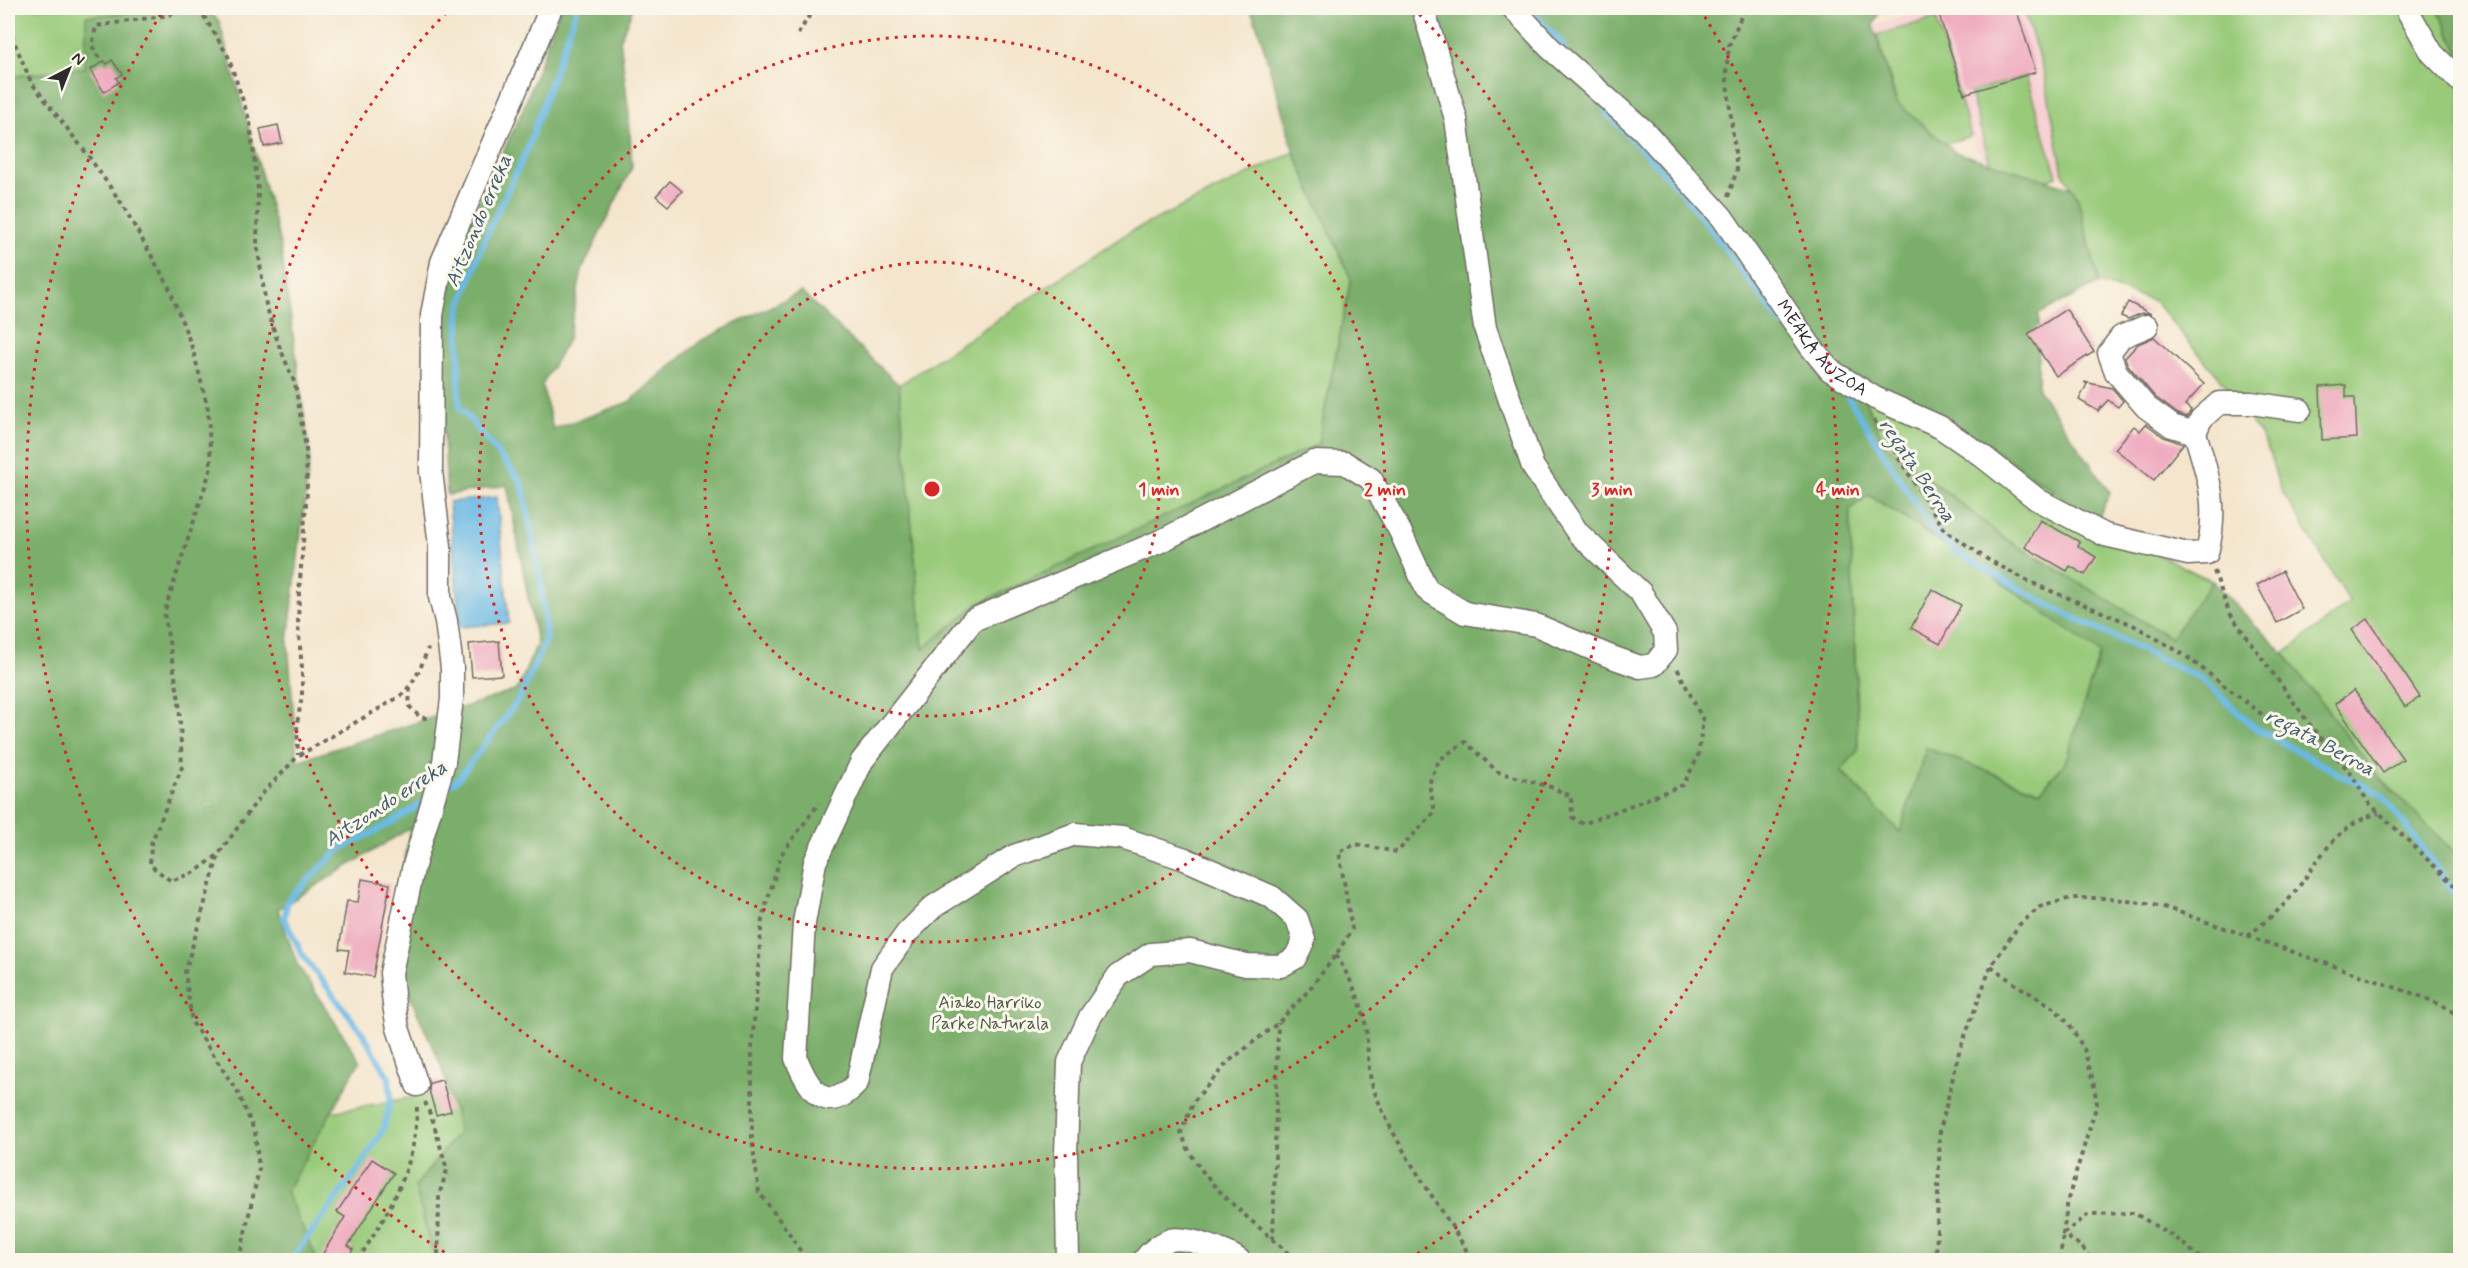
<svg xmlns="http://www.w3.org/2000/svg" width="2468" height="1268" font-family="Mynerve,sans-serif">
  <rect width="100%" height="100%" fill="#fbf7ec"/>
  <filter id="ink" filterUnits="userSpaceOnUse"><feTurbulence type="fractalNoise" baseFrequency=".0167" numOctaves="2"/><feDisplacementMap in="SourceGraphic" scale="12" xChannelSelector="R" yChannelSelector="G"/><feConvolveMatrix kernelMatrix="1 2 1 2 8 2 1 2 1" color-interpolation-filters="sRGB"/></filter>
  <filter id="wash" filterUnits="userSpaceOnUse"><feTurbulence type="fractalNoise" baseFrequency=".008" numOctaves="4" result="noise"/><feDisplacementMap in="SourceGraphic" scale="24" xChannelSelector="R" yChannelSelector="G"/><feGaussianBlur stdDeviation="1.35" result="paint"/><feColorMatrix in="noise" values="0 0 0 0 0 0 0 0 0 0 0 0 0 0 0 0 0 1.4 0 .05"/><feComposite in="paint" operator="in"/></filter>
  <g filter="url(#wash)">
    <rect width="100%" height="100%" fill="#f4e5cc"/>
    <!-- built -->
    <path fill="#f7cfd2" d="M1918 8H2023L2044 72 2063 173 2000 198 1971 136 1912 153 1873 26 1918 11Z"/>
    <!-- green -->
    <path fill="#99ca7a" stroke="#627a52" stroke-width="1.5" d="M8 8H174L85 68 8 77Z
      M2023 8H2245L2294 13 2296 8H2437L2460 55V859L2378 776 2284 654 2350 602 2280 488 2267 446 2235 396 2154 301 2099 283 2078 198 2063 173 2044 72Z
      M1936 18 1971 136 1912 153 1877 35Z
      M2026 76 2057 176 2000 198 1970 92Z
      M1294 152 1351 279 1318 444 1202 499 1254 1260H243L300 1118 728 1039 921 629 899 385 1128 233Z
      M1861 391 1950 420 2069 501 2096 524 2212 581 2171 638 2004 538 1885 444Z
      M1869 495 1986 571 2100 653 2065 763 2040 791 1926 748 1900 833 1841 770 1858 750 1850 509Z"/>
    <!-- forest -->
    <path fill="#7aae6a" stroke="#526c4a" stroke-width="1.5" fill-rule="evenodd" d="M174 8H205L219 21 280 242 310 456 288 642 297 761 517 690 537 644 507 485 447 495 440 360 455 252 522 112 560 8H633L620 39 629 115 632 167 582 270 568 339 542 385 553 429 629 402 702 340 801 292 899 385 923 649 978 604 1318 444 1351 279 1294 152 1259 31 1250 8H1881L1873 26 1896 102 1955 152 2072 188 2078 198 2099 283 2039 314 2038 389 2110 492 2096 524 2069 501 1950 420 1861 392 1885 444 2004 538 2171 638 2212 581 2284 654 2378 776 2460 859V1260H434L415 1187 458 1133 455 1113 441 1065 390 952 410 828 278 909 297 964 360 1061 286 1192 316 1257V1260H8V77L85 68 86 16 172 10ZM1869 495 1986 571 2100 653 2065 763 2040 791 1926 748 1900 832 1841 771 1858 750 1850 509Z
      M2437 8H2460V55L2458 51Z"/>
    <!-- water -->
    <path fill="#6bb9e5" stroke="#4b7288" stroke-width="1.5" d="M497 497 509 623 460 627 449 502Z"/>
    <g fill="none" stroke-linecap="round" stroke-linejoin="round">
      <!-- stream -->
      <path stroke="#6bb9e5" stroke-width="6" d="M1528 8 1562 43 1565 51
        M1605 111 1684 194 1782 324
        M1843 389 1931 528 1958 553 2054 608 2202 679 2254 727 2339 774 2380 793 2422 847 2460 901
        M443 789 458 779 520 698 546 639 541 582 522 483 459 406V310L486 236 527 150 577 8
        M291 1260 360 1167 383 1130 391 1099 389 1078 364 1035 303 956 284 918 288 900 339 850 391 823 427 800"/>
    </g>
    <g id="blocks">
      <!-- building -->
      <path fill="#efacc0" d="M1937 8H2016L2036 72 1964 94Z
        M112 60 122 74 116 78 119 82 104 92 90 70 104 61 107 64Z
        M278 125 282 143 264 147 260 129Z
        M670 181 682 191 668 206 656 196Z
        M2128 302 2151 314 2142 313 2128 319 2121 316Z
        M2066 309 2094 352 2056 376 2028 334Z
        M2154 337 2204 384 2185 405 2191 410 2187 417 2178 414 2155 397 2128 365 2125 358 2138 344Z
        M2084 382 2112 388 2123 401 2118 407 2108 400 2098 411 2079 400 2087 384Z
        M2346 385V397H2355L2357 438 2322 440 2320 387Z
        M2146 424 2164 437 2183 444 2154 480 2115 449 2134 426 2140 431Z
        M2040 520 2080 542 2078 546 2096 557 2085 575 2070 566 2067 571 2025 547Z
        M2282 571 2302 609 2277 623 2257 585Z
        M1932 589 1961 605 1940 644 1911 628Z
        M2368 619 2420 697 2405 707 2352 630Z
        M499 641 502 675 472 677 469 644Z
        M2354 690 2403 759 2383 773 2335 704Z
        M362 879 390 884 373 977 345 972 349 950 339 949 347 901 358 902Z
        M442 1080 451 1111 436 1115 429 1090 430 1083Z
        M372 1159 394 1173 348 1246 353 1249 347 1260H319L345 1217 337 1212Z"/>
    </g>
  </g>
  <g filter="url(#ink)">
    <use href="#blocks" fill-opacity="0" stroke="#716c63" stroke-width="1.5"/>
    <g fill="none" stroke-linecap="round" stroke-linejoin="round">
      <defs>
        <g id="minor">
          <path id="s1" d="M1513 8 1550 48 1643 130 1722 217 1811 347 1830 370 1875 398 1940 427 1981 455 2038 500 2105 535 2188 554 2207 553C2219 505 2209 479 2195 433L2201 419 2219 403H2251L2300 410"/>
          <path d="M2406 8 2432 53 2460 81"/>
          <path d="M2147 326 2121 337 2109 353 2116 372 2146 407 2172 426 2195 433"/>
          <path d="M417 1085 398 1028 394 1005 391 973 413 869 444 762 452 699V668L446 621 440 597V546L431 471 432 315 442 262 551 8"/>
          <path d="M1068 1260 1066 1153 1069 1062 1090 1017 1118 976 1151 954 1190 951 1246 965 1281 966 1295 958 1304 940 1297 919 1272 897 1185 859 1122 838 1075 834 1014 856 933 907 907 933 882 968 857 1083C826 1117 809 1090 796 1058L804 923 815 862 862 761 973 620 1161 541 1314 462 1345 463 1371 479 1400 531 1427 590 1465 613 1536 625 1609 656 1640 667 1654 665 1666 650 1665 633 1641 593 1578 533 1533 467 1485 328 1456 119 1423 8"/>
          <path d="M1144 1260C1150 1252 1160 1244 1170 1240 1185 1236 1228 1251 1239 1260"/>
        </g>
      </defs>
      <!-- minor casing -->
      <use href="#minor" stroke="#716c63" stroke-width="25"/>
      <!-- path -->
      <path stroke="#716c63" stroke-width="4" stroke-dasharray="4.5 4.5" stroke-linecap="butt" d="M199 8 228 56 250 122 258 190 257 244 266 305 278 343 295 384 306 448 307 492 299 592 298 625 302 668V696L297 724 298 755
        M8 27 31 82 87 154 122 204 168 285 193 350 208 409 211 468 164 613 179 700 182 767 151 844 150 865 171 881 195 872 218 855 261 795 298 756 399 697C415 683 421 668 428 648
        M798 34 814 8
        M99 58 92 46 96 26 169 15 180 8
        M1728 197 1737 170 1726 73 1729 46 1742 14 1747 8
        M1874 420 1945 530 1987 559 2032 583 2133 625 2183 654 2272 722 2333 753
        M2214 571 2229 612 2310 725 2352 775 2368 802 2460 891
        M410 688 409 706 420 717 430 719
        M218 857 185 972 192 1022 238 1093 255 1132 259 1169 239 1260
        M2248 936C2262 924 2278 912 2290 898 2319 863 2331 827 2379 813
        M1336 955C1349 977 1360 997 1365 1022 1369 1044 1366 1070 1374 1090 1397 1152 1440 1203 1472 1260
        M1991 966 2015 984 2053 1007 2070 1025 2084 1049 2093 1081 2097 1104 2068 1199 2063 1234 2082 1247 2091 1260
        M425 1102 433 1121 447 1170 439 1195 438 1260
        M1273 1240 1278 1023
        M358 1260C390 1209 417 1168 417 1104
        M802 1260 801 1252 789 1233 759 1192 752 1140V1048L762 919 781 855 819 803
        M1295 1260C1256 1221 1200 1187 1181 1132L1194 1101 1228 1062 1278 1023 1308 991 1336 955 1352 929 1339 852 1356 844 1397 852 1435 812 1429 784 1439 760 1465 742 1498 772 1551 787 1571 796 1572 817 1583 824 1683 785 1698 757 1703 720 1677 668
        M1936 1260 1940 1131 1959 1052 1991 966 2019 925 2040 907 2071 898H2110L2164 907 2420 996 2450 1009 2460 1021
        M2060 1260 2063 1234 2089 1214 2134 1213 2176 1238 2203 1260"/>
      <!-- minor -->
      <use href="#minor" stroke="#fff" stroke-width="22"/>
    </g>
  </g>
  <!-- distance rings -->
  <g fill="none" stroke="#d62828" stroke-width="3" stroke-dasharray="3 6">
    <circle cx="932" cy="489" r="227"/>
    <circle cx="932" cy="489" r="453"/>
    <path d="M1413 8A680 680 0 1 1 451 8"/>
    <path d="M452 1257A906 906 0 0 1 164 9M1700 9A906 906 0 0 1 1412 1257"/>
  </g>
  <g text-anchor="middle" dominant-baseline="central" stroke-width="6" stroke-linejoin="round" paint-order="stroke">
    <!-- street labels -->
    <g font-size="18" fill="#2b2b2b" stroke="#fbf7ec">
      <text stroke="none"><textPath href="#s1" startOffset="462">MEAKA AUZOA</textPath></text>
    </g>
    <!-- park labels -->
    <g font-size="18" fill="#4c5b43" stroke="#fbf7ec">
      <text x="990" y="1003">Aiako Harriko<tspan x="990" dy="21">Parke Naturala</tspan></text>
    </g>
    <!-- water labels -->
    <g font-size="20" font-style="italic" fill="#415d6c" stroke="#fbf7ec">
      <text transform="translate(479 221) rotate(-67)">Aitzondo erreka</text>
      <text transform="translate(1917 471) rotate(56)">regata Berroa</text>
      <text transform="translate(2320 743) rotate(28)">regata Berroa</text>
      <text transform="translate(386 804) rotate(-33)">Aitzondo erreka</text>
    </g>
  </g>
  <circle cx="932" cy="489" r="9" fill="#d62828" stroke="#fbf7ec" stroke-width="3"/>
  <g font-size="18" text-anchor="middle" font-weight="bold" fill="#d62828" stroke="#fbf7ec" stroke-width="6" stroke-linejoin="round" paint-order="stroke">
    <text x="1159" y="495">1 min</text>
    <text x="1385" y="495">2 min</text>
    <text x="1612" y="495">3 min</text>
    <text x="1838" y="495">4 min</text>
  </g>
  <!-- margin -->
  <rect width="2468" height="1268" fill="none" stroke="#fbf7ec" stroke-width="30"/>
  <!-- north arrow -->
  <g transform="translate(69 69) rotate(42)" stroke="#fbf7ec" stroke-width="4.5" paint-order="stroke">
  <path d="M0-4.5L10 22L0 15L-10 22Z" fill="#2b2b2b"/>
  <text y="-9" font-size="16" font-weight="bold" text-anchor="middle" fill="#2b2b2b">N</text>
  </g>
</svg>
